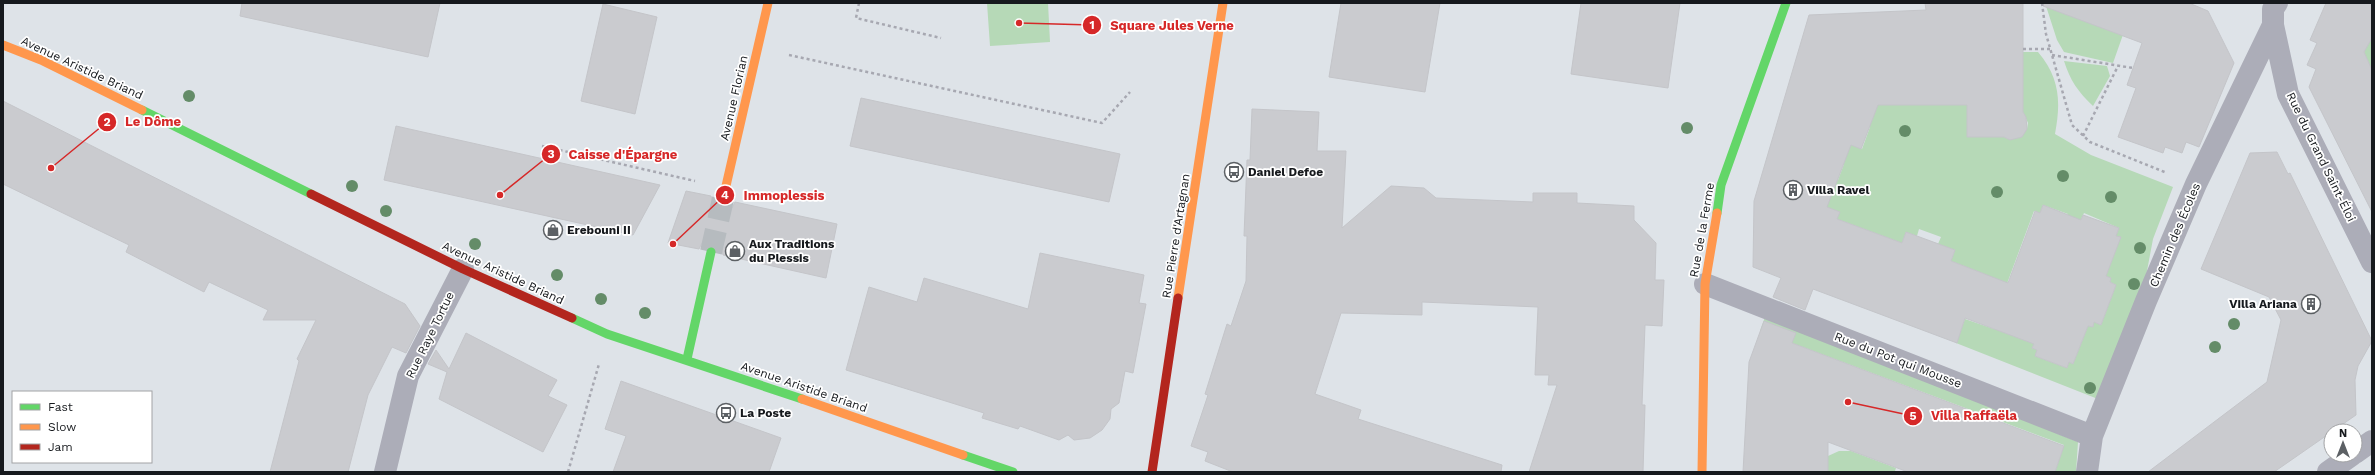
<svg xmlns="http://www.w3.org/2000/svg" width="2375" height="475" font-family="'Work Sans',sans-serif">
  <rect width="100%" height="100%" fill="#dee3e8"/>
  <!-- green -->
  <path fill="#b6d9b7" d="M987 3H1048L1050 42 990 46Z
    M2046 6 2125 29 2113 63 2064 52 2057 40Z
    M2372 38V70L2364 52Z
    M2023 52H2038C2060 78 2061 102 2055 134L2091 155 2173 187 2153 239 2140 308 2103 401 1956 343 1965 319 1994 329 1996 325 2036 340 2032 348 2037 350 2035 356 2067 368 2069 362 2073 364 2088 326 2093 327 2094 322 2101 325 2116 285 2110 282 2111 278 2106 276 2120 237 2116 236 2119 228 2084 213 2080 221 2065 222 2068 214 2043 205 2040 213 2034 211 2005 289 1982 273 1951 261 1955 250 1938 244 1941 237 1919 229 1917 236 1906 232 1902 243 1837 219 1840 212 1823 206 1833 179 1838 180 1844 164 1840 161 1847 143 1862 149 1870 127 1855 121 1864 92 1911 99V105H1942L1943 99 1967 98V137H2004L2008 139 2021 137 2027 129 2028 123 2023 112Z
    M2064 61 2107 66 2110 76 2093 106C2078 92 2070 80 2064 61Z
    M1766 314 2078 442 2076 472H2055L2064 445 1760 331Z
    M1839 451H1851L1896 468 1895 471 1897 472H1828V456Z"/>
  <!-- building -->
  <path fill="#cacbcf" stroke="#c4c5c9" d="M242 3H440L428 57 240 16Z
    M1341 3H1440L1425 92 1329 77Z
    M1581 3H1680L1668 88 1571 74Z
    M1925 3H2023V112L2026 117 2027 129 2022 137 2010 140 2004 137H1967V105H1878L1861 149 1851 145 1827 207 1840 212 1837 219 1902 243 1906 232 1955 250 1951 261 2008 283 2035 211 2040 213 2043 205 2081 220 2083 215 2119 228 2116 236 2121 237 2106 276 2111 278 2110 282 2116 285 2101 325 2094 322 2093 327 2088 326 2073 364 2069 362 2067 368 2035 356 2037 350 2032 348 2034 344 1965 318 1957 343 1813 289 1805 310 1773 297 1781 278 1753 267 1754 201 1809 15 1926 10Z
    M2044 3H2189L2208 11 2234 63 2199 147 2186 142 2182 153 2165 147 2163 153 2118 137 2136 88 2127 85 2142 43 2043 6Z
    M2326 3H2372V38L2364 52 2372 70V212L2309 87 2316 69 2307 65 2317 43 2310 40Z
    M603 4 657 17 635 114 581 101Z
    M861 98 1120 154 1109 202 850 146Z
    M3 101 405 304 420 326 406 353 392 347 368 395 348 472H270L299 361 297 359 316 320H263L268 310 209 282 204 292 126 252 129 245 3 184Z
    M1252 109 1319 112 1317 151H1346L1342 228 1391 186 1424 188 1436 198 1533 202V193H1577V203L1634 206V220L1656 243 1655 280H1664L1662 326 1645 325 1642 405H1645L1643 472H1529L1557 385H1548L1549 375H1535L1538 307 1422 302V315L1341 313 1315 394 1361 410 1358 419 1502 465 1501 472H1233L1205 461 1208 452 1191 446 1208 395 1205 394 1227 324 1231 326 1246 281 1247 236H1244L1247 160H1250Z
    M396 126 660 185 633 235 384 180Z
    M2277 152 2288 174 2290 173 2372 341 2358 366 2355 380 2356 415 2274 472H2148L2267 382 2281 320 2269 297 2201 269 2250 153Z
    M686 191 711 196 714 208 721 211 732 208 735 202 837 224 826 278 723 255 720 243 713 240 702 243 699 249 668 243Z
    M1040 253 1144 275 1139 303 1146 304 1133 373 1125 371 1119 403 1111 409 1110 419 1102 430 1090 438 1074 440 1068 435 1059 440 1020 426 1018 429 982 418 984 413 846 370 869 287 917 302 924 278 1028 309Z
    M1764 321 1796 333 1792 343 1800 346 2064 446 2055 472H1908L1828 442V472H1743L1749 362Z
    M466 333 557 380 548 396 567 405 543 452 439 399 447 372 428 364 436 350 449 369Z
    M621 381 781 438 769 472H613L626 436 605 429Z"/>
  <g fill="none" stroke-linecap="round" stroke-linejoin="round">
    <!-- secondary-tunnel -->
    <path stroke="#b6bbbf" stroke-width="22" stroke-dasharray="22 11" stroke-linecap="butt" d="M711 252 723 199"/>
    <!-- path -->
    <path stroke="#a7a8b1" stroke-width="2.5" stroke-dasharray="3 3" stroke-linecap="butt" d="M859 3 856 18 941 38
      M2042 3 2046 34 2072 125 2090 142 2167 173
      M2023 49H2051
      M789 55 1102 123 1130 92
      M2052 55 2133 68
      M2083 136 2118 66
      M542 146 695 181
      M568 472 599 364"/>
    <!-- street -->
    <path stroke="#acadb8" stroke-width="22" d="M2273 25 2288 94 2372 262
      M1705 284 2092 436
      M2355 453 2372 441
      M385 472 408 376 463 269
      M2087 472 2092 436 2146 301 2196 184 2273 25V9L2277 3
      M2328 472 2352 455"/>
    <!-- fast -->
    <path stroke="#63d668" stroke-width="9" d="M142 110 311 194
      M1717 213 1721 185 1786 3
      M572 318 607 334 802 399
      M687 359 711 252
      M963 455 1013 472"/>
    <!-- slow -->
    <path stroke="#ff974d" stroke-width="9" d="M3 45 41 60 142 110
      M723 199 768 3
      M1178 298 1223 3
      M802 399 963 455
      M1702 472 1705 284 1717 213"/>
    <!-- jam -->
    <path stroke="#b3261e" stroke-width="9" d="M311 194 463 269 572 318
      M1152 472 1178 298"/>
  </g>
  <!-- trees -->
  <g fill="#648c68">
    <circle cx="189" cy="96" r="6"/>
    <circle cx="1687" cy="128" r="6"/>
    <circle cx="1905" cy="131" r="6"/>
    <circle cx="2063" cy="176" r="6"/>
    <circle cx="352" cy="186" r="6"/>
    <circle cx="1997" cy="192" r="6"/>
    <circle cx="2111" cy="197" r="6"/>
    <circle cx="386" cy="211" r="6"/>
    <circle cx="475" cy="244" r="6"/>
    <circle cx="2140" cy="248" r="6"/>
    <circle cx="557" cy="275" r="6"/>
    <circle cx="2134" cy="284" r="6"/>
    <circle cx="601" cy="299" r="6"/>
    <circle cx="645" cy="313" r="6"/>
    <circle cx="2234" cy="324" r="6"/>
    <circle cx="2215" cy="347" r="6"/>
    <circle cx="2090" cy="388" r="6"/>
  </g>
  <!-- icons -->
  <defs>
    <symbol id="bus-ring" viewBox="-11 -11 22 22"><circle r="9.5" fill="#fff" stroke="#5c6064" stroke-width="1.5"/><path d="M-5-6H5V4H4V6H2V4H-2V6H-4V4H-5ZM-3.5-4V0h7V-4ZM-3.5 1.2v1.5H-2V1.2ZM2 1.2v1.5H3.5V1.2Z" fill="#5c6064"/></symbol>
    <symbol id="building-ring" viewBox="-11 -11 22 22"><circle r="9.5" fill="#fff" stroke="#5c6064" stroke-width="1.5"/><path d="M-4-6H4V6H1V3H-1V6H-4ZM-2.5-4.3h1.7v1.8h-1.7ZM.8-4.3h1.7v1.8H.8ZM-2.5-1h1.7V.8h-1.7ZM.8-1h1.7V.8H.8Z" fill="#5c6064"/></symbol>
    <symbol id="shop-ring" viewBox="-11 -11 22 22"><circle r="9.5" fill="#fff" stroke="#5c6064" stroke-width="1.5"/><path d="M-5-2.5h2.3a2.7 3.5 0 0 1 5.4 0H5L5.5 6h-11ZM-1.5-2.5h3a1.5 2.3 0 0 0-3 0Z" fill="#5c6064"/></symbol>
  </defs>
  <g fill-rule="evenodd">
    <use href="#bus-ring" x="1223" y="161" width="22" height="22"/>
    <use href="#building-ring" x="1782" y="179" width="22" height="22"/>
    <use href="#shop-ring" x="542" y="219" width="22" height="22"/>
    <use href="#shop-ring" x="724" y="240" width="22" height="22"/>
    <use href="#building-ring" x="2300" y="293" width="22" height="22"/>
    <use href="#bus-ring" x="715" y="402" width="22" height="22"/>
  </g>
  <g text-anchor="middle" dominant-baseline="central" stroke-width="3.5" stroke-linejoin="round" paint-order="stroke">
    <!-- street labels -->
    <g font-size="12" fill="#16191d" stroke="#fff">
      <text transform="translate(82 68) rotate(25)">Avenue Aristide Briand</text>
      <text transform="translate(734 98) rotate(-77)">Avenue Florian</text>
      <text transform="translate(2321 157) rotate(64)">Rue du Grand Saint-Éloi</text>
      <text transform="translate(1702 230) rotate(-80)">Rue de la Ferme</text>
      <text transform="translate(2175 235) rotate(-67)">Chemin des Écoles</text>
      <text transform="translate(1176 236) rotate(-81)">Rue Pierre d'Artagnan</text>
      <text transform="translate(503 273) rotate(25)">Avenue Aristide Briand</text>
      <text transform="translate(430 335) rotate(-64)">Rue Raye Tortue</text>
      <text transform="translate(1898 360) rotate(21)">Rue du Pot qui Mousse</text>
      <text transform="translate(804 387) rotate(19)">Avenue Aristide Briand</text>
    </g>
    <!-- poi labels -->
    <g font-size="12" font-weight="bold" fill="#16191d" stroke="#fff" text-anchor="start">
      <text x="1248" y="172">Daniel Defoe</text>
      <text x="1807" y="190">Villa Ravel</text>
      <text x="567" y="230">Erebouni II</text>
      <text x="749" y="244">Aux Traditions<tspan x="749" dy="14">du Plessis</tspan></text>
      <text x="2297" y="304" text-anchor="end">Villa Ariana</text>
      <text x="740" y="413">La Poste</text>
    </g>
  </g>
  <!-- callouts -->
  <path fill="none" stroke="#d62828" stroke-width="1.5" d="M1019 23L1092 25M51 168L107 122M500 195L551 154M673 244L725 195M1848 402L1913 416"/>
  <g fill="#d62828" stroke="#fff" stroke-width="1.5">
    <circle cx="1019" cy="23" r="4"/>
    <circle cx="51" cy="168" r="4"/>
    <circle cx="500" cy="195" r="4"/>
    <circle cx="673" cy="244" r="4"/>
    <circle cx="1848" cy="402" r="4"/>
    <circle cx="1092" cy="25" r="10"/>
    <circle cx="107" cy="122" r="10"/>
    <circle cx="551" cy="154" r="10"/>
    <circle cx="725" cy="195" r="10"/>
    <circle cx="1913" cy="416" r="10"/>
  </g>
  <g font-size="12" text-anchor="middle" font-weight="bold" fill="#fff">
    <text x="1092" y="29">1</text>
    <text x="107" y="126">2</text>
    <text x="551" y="158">3</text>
    <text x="725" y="199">4</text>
    <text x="1913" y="420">5</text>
  </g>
  <g font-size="13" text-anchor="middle" font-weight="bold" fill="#d62828" stroke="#fff" stroke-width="3.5" stroke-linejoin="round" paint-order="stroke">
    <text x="1172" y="30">Square Jules Verne</text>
    <text x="153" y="126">Le Dôme</text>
    <text x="623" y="159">Caisse d'Épargne</text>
    <text x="784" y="200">Immoplessis</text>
    <text x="1974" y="420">Villa Raffaëla</text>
  </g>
  <!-- border -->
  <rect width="2375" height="475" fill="none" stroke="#16191d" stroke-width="8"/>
  <!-- legend -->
  <rect x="12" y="391" width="140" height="72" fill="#ffffff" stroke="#a2a3a5"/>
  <rect x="20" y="404" width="20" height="6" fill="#63d668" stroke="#a2a3a5"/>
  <text x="48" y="411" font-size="12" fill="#16191d">Fast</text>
  <rect x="20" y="424" width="20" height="6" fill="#ff974d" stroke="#a2a3a5"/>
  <text x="48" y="431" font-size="12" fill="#16191d">Slow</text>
  <rect x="20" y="444" width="20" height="6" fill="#b3261e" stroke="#a2a3a5"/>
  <text x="48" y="451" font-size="12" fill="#16191d">Jam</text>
  <!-- north arrow -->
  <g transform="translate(2343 443)"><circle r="19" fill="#ffffff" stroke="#a2a3a5"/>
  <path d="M0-3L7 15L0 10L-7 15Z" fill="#5c6064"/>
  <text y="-6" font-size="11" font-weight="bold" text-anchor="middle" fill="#16191d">N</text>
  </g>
</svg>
